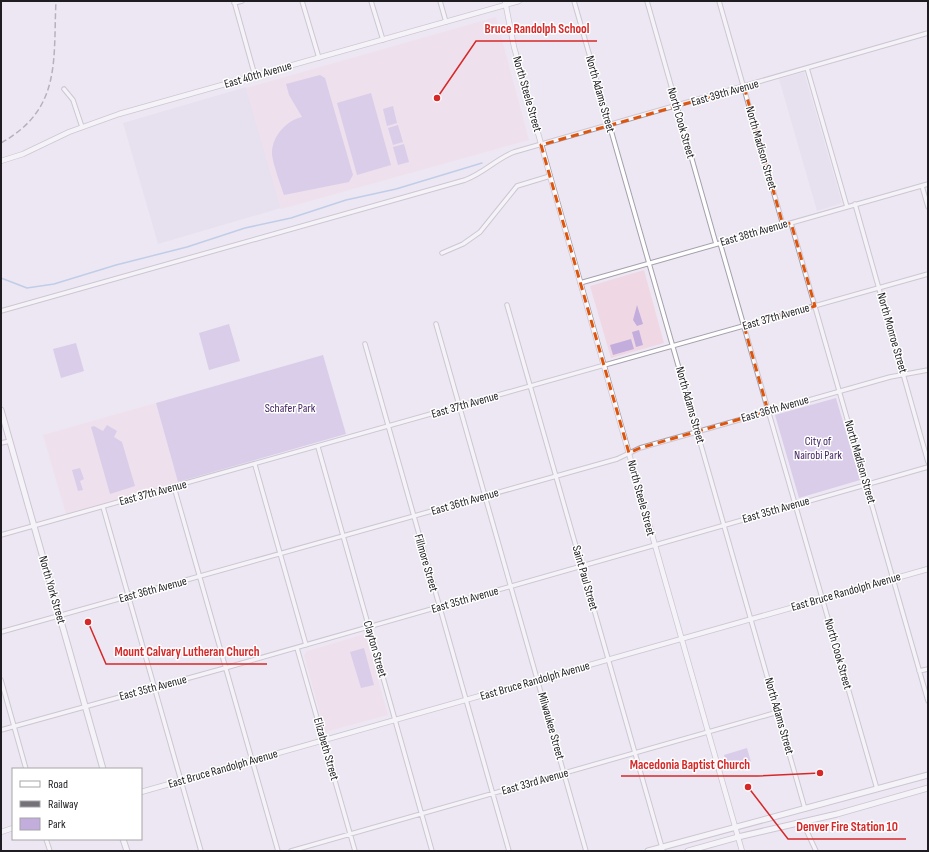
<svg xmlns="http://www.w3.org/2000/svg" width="929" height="852" font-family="'Sofia Sans Condensed',sans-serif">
  <rect width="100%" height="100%" fill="#ece7f3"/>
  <!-- built -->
  <path fill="#e1d9ec" d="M804 72 842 203 817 211 779 79Z
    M246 87 281 208 158 244 123 123Z"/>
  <!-- education -->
  <path fill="#efd8e4" d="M496 17 529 140 281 209 246 88Z
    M644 270 664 343 611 358 590 286Z
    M156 403 178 482 66 514 43 435Z
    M365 634 388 715 325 732 304 655 307 651Z"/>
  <!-- green -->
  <path fill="#c2addd" d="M320 75 325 78 353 175 349 182 284 195C281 185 272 162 272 153 272 136 287 120 302 117L289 95 286 84Z
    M371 93 391 165 357 175 337 103Z
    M393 106 397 123 387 126 383 109Z
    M398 125 403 142 393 145 388 128Z
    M404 144 409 162 398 165 393 147Z
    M637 305 643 324 637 326 633 320Z
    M229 324 240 361 209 370 199 333Z
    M639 330 643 345 636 347 632 332Z
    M631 339 634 349 613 355 610 345Z
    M76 343 84 371 61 378 53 349Z
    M323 355 346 434 178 482 156 403Z
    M836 398 860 480 799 498 775 415Z
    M107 425 117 431 114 437 122 442 135 486 110 494 91 427 94 426 103 431Z
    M80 468 84 479 80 481 83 490 78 491 72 470Z
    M364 648 374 685 361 688 350 652Z
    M747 748 751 762 728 768 724 755Z"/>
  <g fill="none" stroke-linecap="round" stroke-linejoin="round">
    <!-- stream -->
    <path stroke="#8aaedc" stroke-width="1.5" d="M1 278 27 288 54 284 116 265 187 247 245 228 291 218 346 200 396 189 482 163"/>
    <defs>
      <path id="minor" d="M234 1 255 76
        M302 1 319 58
        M371 1 383 40
        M440 1 446 22
        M574 1 805 809
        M647 1 716 244
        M719 1 783 225
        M234 3 242 1
        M807 68 847 207
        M64 89 73 100 82 127
        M922 186 928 207
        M855 204 928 462
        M791 223 928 701
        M720 243 877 789
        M442 253 463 244 480 232 517 186 550 176
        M580 283 928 184
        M507 305 663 851
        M1 311 465 180C484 173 496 159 514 152L928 33
        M436 324 586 851
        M365 344 509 851
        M1 443 10 441
        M318 447 432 851
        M255 465 306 645
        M174 487 278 851
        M103 507 201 851
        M1 535 928 274
        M1 632 617 459 640 448 890 377 928 370
        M297 648 355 851
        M919 671 928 669
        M1 680 26 769
        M1 730 225 668 928 467
        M803 823 816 851
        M46 839 50 851
        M291 851 778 712"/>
      <path id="tertiary" d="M505 1 514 47 550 176 742 851
        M1 161 23 154 69 132 119 114 519 1
        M141 792 928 569
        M1 832 13 828"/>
      <path id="secondary" d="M1 410 103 769
        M123 839 127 851
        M648 851 928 775
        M688 851 738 837 837 814 928 788"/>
    </defs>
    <!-- minor casing -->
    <use href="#minor" stroke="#a5a0ac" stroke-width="5.5"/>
    <!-- tertiary casing -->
    <use href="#tertiary" stroke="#a5a0ac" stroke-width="6"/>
    <!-- secondary casing -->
    <use href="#secondary" stroke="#a5a0ac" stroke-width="7"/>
    <!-- minor -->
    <use href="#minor" stroke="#fff" stroke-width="3.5"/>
    <!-- tertiary -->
    <use href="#tertiary" stroke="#fff" stroke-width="4.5"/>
    <!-- secondary -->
    <use href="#secondary" stroke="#fff" stroke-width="5"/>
    <!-- rail -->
    <path stroke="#747178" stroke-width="1.5" stroke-dasharray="6 3" stroke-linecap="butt" d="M1 143C62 109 53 60 56 1"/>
  </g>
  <!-- marked area -->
  <path d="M0 0H929V852H0ZM744 87 783 225 791 223 815 306 744 326 768 411 640 448 629 453 541 145Z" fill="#ece7f3" fill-opacity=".55" fill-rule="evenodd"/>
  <path fill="none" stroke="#de560d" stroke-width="3" stroke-dasharray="8 5" stroke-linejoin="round" d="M744 87 783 225 791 223 815 306 744 326 768 411 640 448 629 453 541 145Z"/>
  <g text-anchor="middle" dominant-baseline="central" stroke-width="3" stroke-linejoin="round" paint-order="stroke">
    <!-- street labels -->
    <g font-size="12" fill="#1f1d21" stroke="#fff">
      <text transform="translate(258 75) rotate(-16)">East 40th Avenue</text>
      <text transform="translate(725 93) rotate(-16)">East 39th Avenue</text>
      <text transform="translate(527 94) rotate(74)">North Steele Street</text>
      <text transform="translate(600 94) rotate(74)">North Adams Street</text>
      <text transform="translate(681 123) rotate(74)">North Cook Street</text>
      <text transform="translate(761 148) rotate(74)">North Madison Street</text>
      <text transform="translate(754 233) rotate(-16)">East 38th Avenue</text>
      <text transform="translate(776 317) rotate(-16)">East 37th Avenue</text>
      <text transform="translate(892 333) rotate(74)">North Monroe Street</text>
      <text transform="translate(465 405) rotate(-16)">East 37th Avenue</text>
      <text transform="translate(690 405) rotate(74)">North Adams Street</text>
      <text transform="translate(775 409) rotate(-16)">East 36th Avenue</text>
      <text transform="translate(860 462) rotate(74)">North Madison Street</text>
      <text transform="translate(153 493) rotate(-15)">East 37th Avenue</text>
      <text transform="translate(641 498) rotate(75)">North Steele Street</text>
      <text transform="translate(465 502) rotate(-16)">East 36th Avenue</text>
      <text transform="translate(776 510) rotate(-16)">East 35th Avenue</text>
      <text transform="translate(426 563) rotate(74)">Fillmore Street</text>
      <text transform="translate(585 578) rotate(74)">Saint Paul Street</text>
      <text transform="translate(52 590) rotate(74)">North York Street</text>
      <text transform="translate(153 590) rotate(-15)">East 36th Avenue</text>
      <text transform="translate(846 592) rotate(-16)">East Bruce Randolph Avenue</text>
      <text transform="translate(465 600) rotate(-16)">East 35th Avenue</text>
      <text transform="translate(375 649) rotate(74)">Clayton Street</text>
      <text transform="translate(838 654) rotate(74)">North Cook Street</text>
      <text transform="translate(535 681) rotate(-16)">East Bruce Randolph Avenue</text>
      <text transform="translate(153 688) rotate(-15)">East 35th Avenue</text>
      <text transform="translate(779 716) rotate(74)">North Adams Street</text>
      <text transform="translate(551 726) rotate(74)">Milwaukee Street</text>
      <text transform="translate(326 749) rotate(74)">Elizabeth Street</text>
      <text transform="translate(223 769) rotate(-16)">East Bruce Randolph Avenue</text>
      <text transform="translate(535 782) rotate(-16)">East 33rd Avenue</text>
    </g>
    <!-- park labels -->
    <g font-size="12" fill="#442563" stroke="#fff">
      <text x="290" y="408">Schafer Park</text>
      <text x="818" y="441">City of<tspan x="818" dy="14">Nairobi Park</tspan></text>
    </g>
  </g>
  <!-- callouts -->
  <path fill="none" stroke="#d62828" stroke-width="1.5" d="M437 98L476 41H597M88 622L106 664H267M820 773L758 776H621M748 787L788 839H906"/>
  <g fill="#d62828" stroke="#fff" stroke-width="1.5">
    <circle cx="437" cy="98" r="4"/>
    <circle cx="88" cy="622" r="4"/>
    <circle cx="820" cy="773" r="4"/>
    <circle cx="748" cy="787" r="4"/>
  </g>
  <g font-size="13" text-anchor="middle" font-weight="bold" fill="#d62828" stroke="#fff" stroke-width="3" stroke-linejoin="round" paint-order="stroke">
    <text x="537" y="33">Bruce Randolph School</text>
    <text x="187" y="656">Mount Calvary Lutheran Church</text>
    <text x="690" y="769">Macedonia Baptist Church</text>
    <text x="847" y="831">Denver Fire Station 10</text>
  </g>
  <!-- border -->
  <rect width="929" height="852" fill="none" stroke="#1f1d21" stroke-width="4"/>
  <!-- legend -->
  <rect x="12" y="768" width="130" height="72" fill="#ffffff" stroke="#a5a5a6"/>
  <rect x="20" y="781" width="20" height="6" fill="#ffffff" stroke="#a5a5a6"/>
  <text x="48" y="788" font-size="12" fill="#1f1d21">Road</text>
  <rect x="20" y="801" width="20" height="6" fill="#747178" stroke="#a5a5a6"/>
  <text x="48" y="808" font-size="12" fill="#1f1d21">Railway</text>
  <rect x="20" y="818" width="20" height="12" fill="#c2addd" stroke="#a5a5a6"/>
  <text x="48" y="828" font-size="12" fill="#1f1d21">Park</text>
</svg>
